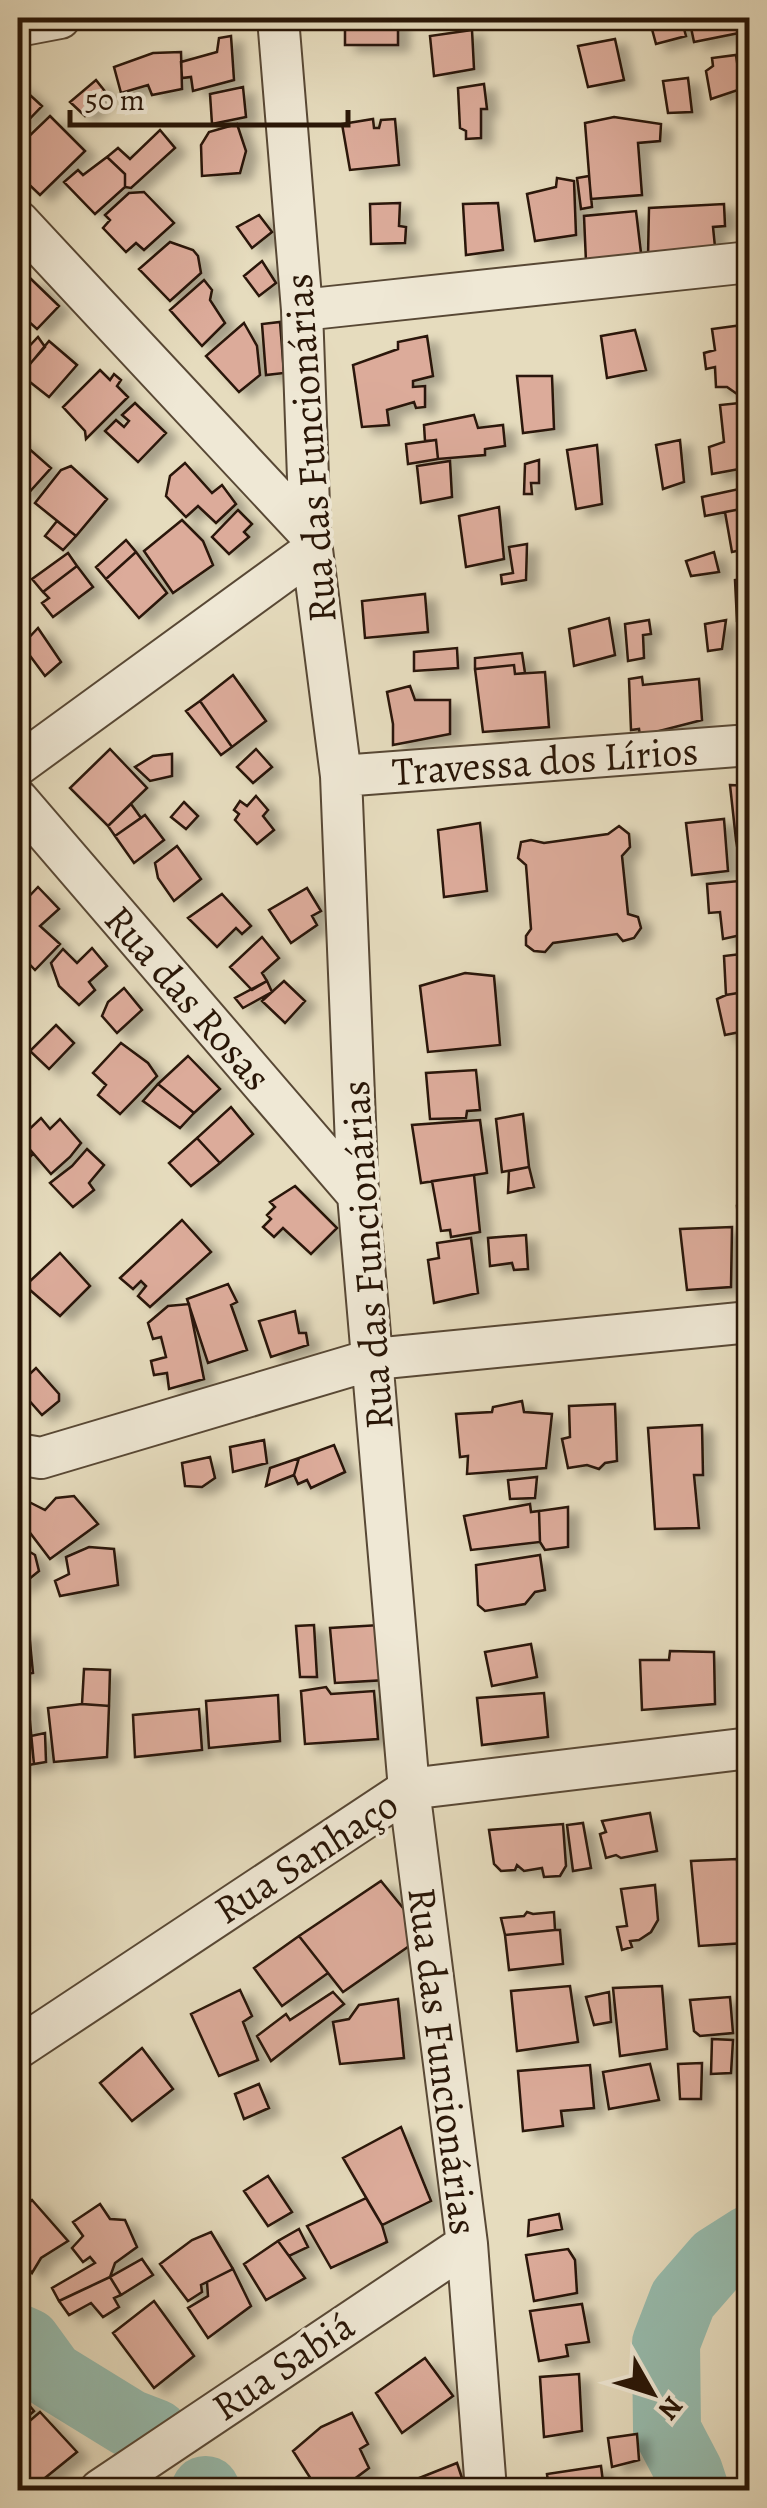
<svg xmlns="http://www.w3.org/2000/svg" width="767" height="2508" font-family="Alegreya,serif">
  <defs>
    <filter id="shadow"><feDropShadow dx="11" dy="6" stdDeviation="5" flood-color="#0004"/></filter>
  </defs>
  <rect width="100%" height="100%" fill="#e6dcbe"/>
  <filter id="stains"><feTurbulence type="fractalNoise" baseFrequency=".002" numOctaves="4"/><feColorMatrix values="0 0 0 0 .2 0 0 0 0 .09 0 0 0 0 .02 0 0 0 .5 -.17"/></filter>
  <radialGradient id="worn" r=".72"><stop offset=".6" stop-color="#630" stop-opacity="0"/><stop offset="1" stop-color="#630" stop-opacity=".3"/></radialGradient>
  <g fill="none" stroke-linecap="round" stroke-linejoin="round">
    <!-- river -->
    <path stroke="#97bcae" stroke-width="68" d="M18 2338 27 2342 51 2375 129 2423 155 2433
      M205 2490H206
      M695 2490 689 2472 667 2430 666 2343 683 2299 717 2260 750 2239"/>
  </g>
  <!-- building -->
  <path fill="#dcab9a" stroke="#291607" stroke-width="2.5" filter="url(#shadow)" d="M345 18H398V45H345Z
    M649 18H681L686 36 656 44Z
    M689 18H746L749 31 694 42Z
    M472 30 474 69 434 76 430 36Z
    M231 36 234 80 193 91 191 77 182 78 181 62 217 52 219 38Z
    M615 39 624 80 588 87 578 46Z
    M181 52 182 89 152 95 148 85 121 93 114 67 153 53Z
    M736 55 741 89 711 99 706 71 713 66 712 58Z
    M688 78 692 112 668 113 663 81Z
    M96 80 107 94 85 116 70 102Z
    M18 84 42 106 18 131Z
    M484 84 487 109H481V138L466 139V131L460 128 458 88Z
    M243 87 246 117 212 124 210 94Z
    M50 116 85 151 40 195 18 174V163L28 152 23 142Z
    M614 117 661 124 660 141 638 143 642 195 591 199 585 123Z
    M373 119 374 128H379L381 120 395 119 399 165 350 170 342 124Z
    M237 124 246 151 240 173 202 176 201 145 209 132Z
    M160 130 175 148 131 188 125 187V174L107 157 118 148 130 159Z
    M107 157 125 174V187L95 214 64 182 78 170 83 175Z
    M589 176 592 207 581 209 577 178Z
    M557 178 574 181 576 235 535 241 527 194 556 187Z
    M144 192 174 223 144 250 136 243 126 252 103 228 110 220 105 215 129 193Z
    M400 203 399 226 406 227 405 243 371 244 370 204Z
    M498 203 503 250 466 255 463 204Z
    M724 204 725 226 713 227 715 247 648 257 649 208Z
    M636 211 641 253 586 262 584 216Z
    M259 215 272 232 252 248 237 227Z
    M170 242 193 250 198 256 201 273 170 301 139 269Z
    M262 261 276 283 259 296 244 276Z
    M31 279 59 306 37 329 18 312V290Z
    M204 280 212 290 210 300 225 323 202 346 170 310Z
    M280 322 284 373 266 375 262 324Z
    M244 323 257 346 260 375 239 392 206 356Z
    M750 324V396H740L727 387H716L715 367 706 369 704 353 715 350 712 329Z
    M635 330 646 370 607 378 601 336Z
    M427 336 433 376 413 381V387L425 386V407L416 408 414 402 387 410 389 425 362 427 353 365 398 349V342Z
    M38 337 45 347 28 366 20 356Z
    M49 341 77 365 49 397 21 375Z
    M100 370 110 380 114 374 121 380 117 386 128 397 86 439 85 431 63 407Z
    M517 376H552L554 429 523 433Z
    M750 402V467L712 474 709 447 724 442 720 405Z
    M135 403 166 433 138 462 105 431 116 420 124 427 129 421 122 415Z
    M474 415 478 428 503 425 505 446 485 449V455L438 459 436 440 425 441 424 425Z
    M18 439 51 468 25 497 18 490Z
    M436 440 438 459 408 464 406 444Z
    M680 440 684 482 663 489 656 445Z
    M597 445 602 504 576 509 567 450Z
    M539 460V483H531L532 494H524L525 464Z
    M450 461 452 497 421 503 417 466Z
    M185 463 212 493 222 485 236 504 216 523 198 506 186 517 166 496 170 476Z
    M71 466 107 499 76 536 35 503 61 470Z
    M750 487V548L732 552 725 512 741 509 739 489Z
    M739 489 741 509 705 516 702 497Z
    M499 507 504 559 466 567 459 516Z
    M238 510 252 524 244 532 249 537 229 554 212 537Z
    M182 520 203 541 213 565 173 593 144 551Z
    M57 521 76 536 63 550 45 536Z
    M126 540 136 552 106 579 96 567Z
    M527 544 526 580 502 584 501 575 513 573 509 547Z
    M136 552 167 593 139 618 106 579Z
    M714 552 719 572 691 576 686 561Z
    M68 553 77 566 43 592 32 579Z
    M77 566 93 587 53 617 42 603 49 598 43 592Z
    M750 578V623L747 620 737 621 735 580Z
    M425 594 428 632 365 638 362 601Z
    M609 618 615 655 574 666 569 629Z
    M649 620 651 634 643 635 644 658 628 661 625 624Z
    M726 620 722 649 708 651 705 624Z
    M38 628 61 662 45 676 22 645Z
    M457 648 458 668 414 671V652Z
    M522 653 525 673 515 674 514 665 475 669V658Z
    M514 665 515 674 545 672 549 727 483 732 475 669Z
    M233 675 266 721 232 747 200 701Z
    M642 677 643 685 699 679 702 720 640 736 639 729 631 730 629 679Z
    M410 686 415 700H450V734L393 745V724L387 692Z
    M200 701 232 747 221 755 186 711Z
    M110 749 147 788 108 826 70 788Z
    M256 749 272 767 253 783 237 767Z
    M172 754V776L150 781 135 767 153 756Z
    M730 785 750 786V836L736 840Z
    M256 796 268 810 263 816 274 830 257 844 235 820 239 814 234 810 240 801 247 806Z
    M184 802 198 816 186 829 171 817Z
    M131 804 141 818 115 836 108 826Z
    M145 815 164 840 134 863 115 836Z
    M724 819 728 871 692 875 686 823Z
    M480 823 487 891 444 897 438 830Z
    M619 826 629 834 630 847 622 856 628 914 638 917 641 928 634 938 623 941 617 934 553 943 545 952 534 951 526 945V936L531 929 526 865 518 858 521 842 531 840 544 843 608 834Z
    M750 836V870H741L736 840Z
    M177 846 201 879 174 901 158 878 155 863Z
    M750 880V933L723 939 720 912 709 913 707 884Z
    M38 887 59 909 40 926 60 944 35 970 18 952V908Z
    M307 888 321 911 312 916 317 925 291 943 269 910Z
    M222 894 251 926 242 934 236 928 217 947 188 918Z
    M262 937 279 958 262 973 267 981 252 990 230 967Z
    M92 948 107 966 89 982 95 990 79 1005 59 986 51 963 63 949 77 963Z
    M750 953V991L726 995 724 956Z
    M465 973 494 976 500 1045 428 1052 420 986Z
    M267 981 272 992 243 1008 235 998Z
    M284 981 305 1001 285 1023 262 1001Z
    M124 988 142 1010 117 1033 102 1016 108 1002Z
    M750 991V1030L725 1035 717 999 726 995Z
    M56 1025 74 1043 49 1069 30 1051Z
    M121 1043 148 1063 157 1076 120 1114 98 1095 106 1085 93 1073Z
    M188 1056 220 1089 194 1113 158 1084Z
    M476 1070 480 1110 467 1111 466 1118 430 1119 426 1073Z
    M158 1084 194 1113 180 1128 143 1101Z
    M231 1107 253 1134 220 1163 197 1138Z
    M523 1114 529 1167 502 1172 496 1119Z
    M41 1118 50 1129 60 1119 81 1143 70 1157 51 1174 20 1138Z
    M480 1120 487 1173 421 1183 412 1125Z
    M20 1138 33 1154 18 1169V1141Z
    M197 1138 220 1163 191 1186 169 1163Z
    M87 1149 104 1165 89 1183 94 1190 73 1207 50 1183 72 1166Z
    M529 1167 534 1187 508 1193 509 1171Z
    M474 1175 480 1232 451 1237 450 1230 441 1231 432 1181Z
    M295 1186 337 1228 311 1254 283 1228 274 1237 263 1227 271 1219 267 1215 275 1207 270 1202Z
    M750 1205V1231L739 1233 737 1206Z
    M182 1220 211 1252 150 1307 138 1296 146 1286 141 1281 133 1289 120 1278Z
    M732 1227 731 1287 687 1290 680 1229Z
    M526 1235 528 1269 514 1270 512 1263 490 1266 488 1238Z
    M471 1238 478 1293 434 1303 428 1260 439 1258 437 1243Z
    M60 1253 90 1286 60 1316 30 1290 28 1283Z
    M228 1284 237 1302 231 1305 247 1350 208 1363 187 1299Z
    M189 1304 204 1379 169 1389 167 1373 154 1375 151 1361 166 1357 161 1337 153 1339 148 1323 168 1306Z
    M295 1311 299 1333H306L308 1345 271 1357 259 1321Z
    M36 1368 59 1394V1401L42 1415 18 1388V1385Z
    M522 1401 524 1412 552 1414 546 1468 467 1474 468 1456 460 1457 456 1414 492 1412 493 1407Z
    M615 1404 617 1461 605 1463 599 1469 587 1465 568 1468 562 1439 570 1437 569 1406Z
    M702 1425 703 1475H694L699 1528 655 1529 648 1428Z
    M264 1440 267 1463 233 1472 230 1447Z
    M334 1445 345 1472 311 1488 307 1480 298 1484 294 1475 299 1458Z
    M210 1457 215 1478 202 1487 185 1486 182 1463Z
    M299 1458 294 1475 266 1486 270 1468Z
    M537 1477 535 1498 510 1499 508 1480Z
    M74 1496 98 1524 50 1559 18 1517 31 1503 45 1510 56 1498Z
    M530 1504 531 1512 539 1511 540 1542 471 1550 464 1516Z
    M568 1507V1547L545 1550 540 1542 539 1511Z
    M18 1545 35 1555 39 1571 18 1588Z
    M89 1547 114 1549 118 1585 60 1596 55 1581 69 1574 66 1557Z
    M540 1555 545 1590 535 1592 525 1604 485 1611 478 1605 476 1565Z
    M314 1625 317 1677H300L296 1626Z
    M380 1625 386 1680 335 1683 330 1628Z
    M29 1632 33 1673 18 1675V1633Z
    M531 1644 537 1677 492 1686 485 1652Z
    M670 1651 714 1652 715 1704 642 1710 640 1660H669Z
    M84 1669 110 1670 109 1706 82 1704Z
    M326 1687 331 1694 374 1691 378 1739 305 1744 301 1691Z
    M544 1693 548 1737 482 1745 477 1698Z
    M278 1695 280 1741 209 1748 206 1701Z
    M28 1701 34 1764 19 1767 18 1702Z
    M82 1704 109 1706 107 1757 54 1762 48 1708Z
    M199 1709 202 1750 135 1757 133 1715Z
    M45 1733 46 1762 34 1764 31 1736Z
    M650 1813 657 1851 621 1858 616 1855 606 1858 600 1834 606 1832 602 1821Z
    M583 1823 591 1868 573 1871 567 1825Z
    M563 1824 566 1866 560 1876 544 1877 542 1868 524 1871 517 1865 515 1870 501 1871 494 1864 489 1830Z
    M737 1859 739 1898 750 1897V1914L745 1943 699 1946 691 1861Z
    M381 1881 425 1935 343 1992 299 1936Z
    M655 1885 658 1920 651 1932 639 1940 630 1941 632 1947 622 1950 617 1927 627 1926 621 1889Z
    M527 1912 533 1914 554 1912 555 1930 505 1935 501 1918 524 1916Z
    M555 1930H560L563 1964 509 1970 505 1935Z
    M299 1936 328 1973 282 2006 254 1968Z
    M570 1986 578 2042 517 2051 511 1991Z
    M662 1986 667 2049 620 2056 613 1988Z
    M240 1990 252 2016 243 2022 258 2060 219 2076 191 2014Z
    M333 1992 344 2004 271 2061 257 2036 286 2014 290 2020Z
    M609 1992 611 2022 594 2025 586 1997Z
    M730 1997 733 2033 700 2036 694 2031 690 2000Z
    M398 1999 404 2058 340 2064 333 2022 349 2019 359 2005Z
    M712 2039 733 2040 731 2073 711 2074Z
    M142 2048 173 2089 132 2121 100 2083Z
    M702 2063 701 2099H680L678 2064Z
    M650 2064 659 2100 609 2109 603 2072Z
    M590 2065 594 2108 561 2111 563 2126 523 2131 518 2071Z
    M259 2084 269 2108 244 2119 235 2094Z
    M401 2127 431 2201 382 2225 343 2158Z
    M268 2176 292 2212 268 2226 244 2191Z
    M366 2198 382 2225 387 2242 331 2268 307 2226Z
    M32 2200 68 2241 41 2258 32 2273 18 2255V2213Z
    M100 2204 110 2219 125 2220 137 2247 115 2263 110 2277 59 2301 52 2288 95 2263 90 2257 83 2262 72 2248 83 2236 73 2222Z
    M559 2214 562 2229 528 2236 529 2220Z
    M299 2229 308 2247 289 2256 278 2241Z
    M211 2232 233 2269 201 2285 202 2292 188 2301 160 2264 192 2240Z
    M278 2241 305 2278 266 2300 244 2264Z
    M568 2249 575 2260 577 2293 534 2301 526 2255Z
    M142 2259 153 2275 121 2295 110 2277Z
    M233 2269 251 2306 208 2338 188 2308 208 2296 207 2282Z
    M110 2277 121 2295 114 2298 119 2307 103 2317 91 2303 69 2315 59 2301Z
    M154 2301 194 2356 154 2388 113 2333Z
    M582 2304 589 2342 566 2345 568 2356 539 2361 530 2311Z
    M425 2358 453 2396 402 2433 376 2393Z
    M579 2374 582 2431 544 2437 540 2377Z
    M18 2392 34 2411 18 2425Z
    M40 2412 77 2452 35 2486 18 2469V2431Z
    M352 2413 368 2444 360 2449 369 2468 345 2486 349 2490H318L293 2451 321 2427Z
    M637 2434 639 2460 612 2467 608 2438Z
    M457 2463 466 2490H406L404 2484Z
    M601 2466 604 2490H549L547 2474Z"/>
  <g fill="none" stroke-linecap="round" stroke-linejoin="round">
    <defs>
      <path id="street" d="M278 18 302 310 310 534 341 776 358 1195 409 1789 467 2244 486 2490
        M18 26 60 18
        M18 221 310 534
        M302 310 750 262
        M18 765 312 551
        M341 776 750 745
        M18 800 358 1195
        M18 1454 41 1458 374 1359 750 1322
        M18 2048 409 1789 750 1748
        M100 2490 467 2244"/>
    </defs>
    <!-- street casing -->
    <use href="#street" stroke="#584835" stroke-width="44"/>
    <!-- street -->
    <use href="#street" stroke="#efe8d5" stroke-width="40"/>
  </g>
  <g text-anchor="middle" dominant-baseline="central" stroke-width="8" stroke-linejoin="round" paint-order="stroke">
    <!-- street labels -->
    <g font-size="40" fill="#291607" stroke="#efe8d5">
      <text transform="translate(310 448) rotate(-94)">Rua das Funcionárias</text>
      <text transform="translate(545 761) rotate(-4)">Travessa dos Lírios</text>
      <text transform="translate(188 998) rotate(49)">Rua das Rosas</text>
      <text transform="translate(367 1255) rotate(-94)">Rua das Funcionárias</text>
      <text transform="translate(306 1857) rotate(-33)">Rua Sanhaço</text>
      <text transform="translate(443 2061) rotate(83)">Rua das Funcionárias</text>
      <text transform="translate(283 2366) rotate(-34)">Rua Sabiá</text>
    </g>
  </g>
  <!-- margin -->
  <rect width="767" height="2508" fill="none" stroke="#e6dcbe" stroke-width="60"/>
  <rect x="20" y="20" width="727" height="2468" fill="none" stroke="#291607" stroke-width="5"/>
  <rect x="30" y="30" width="707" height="2448" fill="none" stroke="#291607" stroke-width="2.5"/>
  <!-- north arrow -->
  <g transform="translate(652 2393) rotate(129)" stroke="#efe8d5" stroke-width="8" paint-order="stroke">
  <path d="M0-8L18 38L0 25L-18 38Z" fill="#291607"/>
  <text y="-15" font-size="28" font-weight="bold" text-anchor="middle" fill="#291607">N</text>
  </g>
  <!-- scale -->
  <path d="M70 110v15h278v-15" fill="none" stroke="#291607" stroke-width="5"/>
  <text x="85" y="110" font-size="30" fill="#291607" stroke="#efe8d5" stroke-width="8" paint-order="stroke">50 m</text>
  <rect width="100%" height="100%" filter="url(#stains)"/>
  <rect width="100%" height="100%" fill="url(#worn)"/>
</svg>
